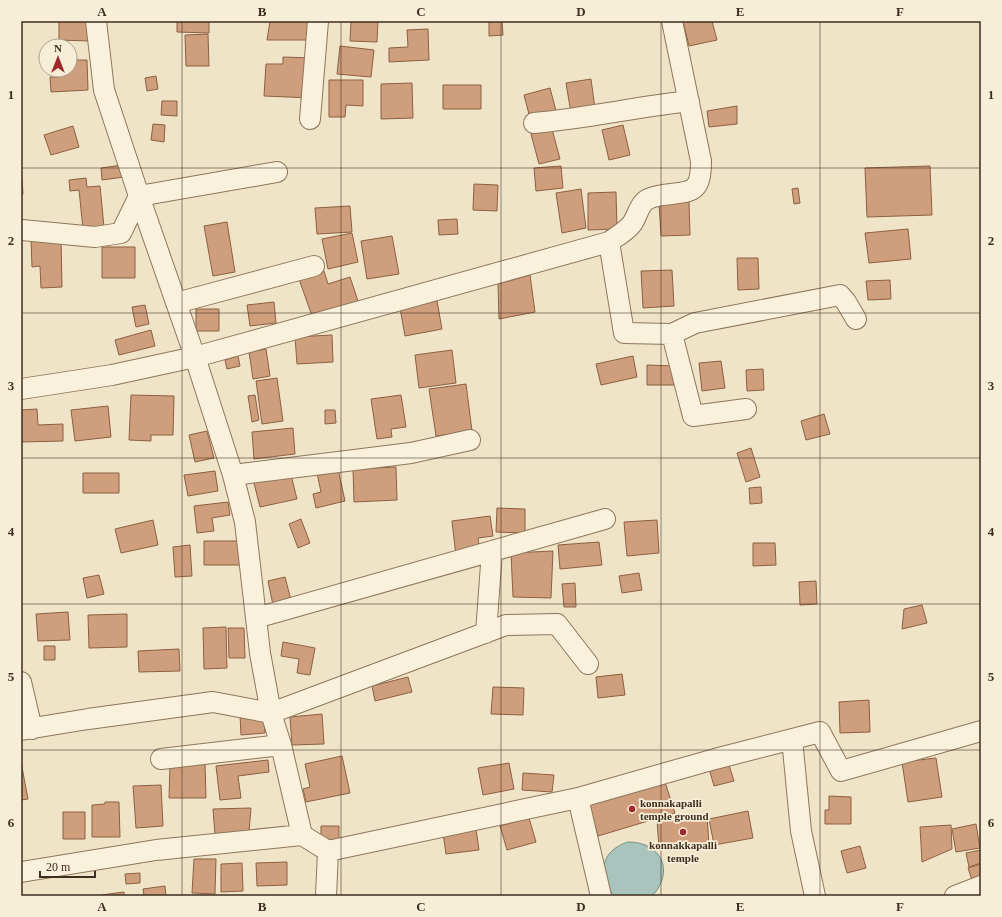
<svg xmlns="http://www.w3.org/2000/svg" width="1002" height="917" font-family="Georgia,serif">
  <rect width="100%" height="100%" fill="#f0e4c8"/>
  <!-- water -->
  <path fill="#a9c4bc" stroke="#6f938a" d="M628 842C662 842 675 872 652 896H615C608 890 607 885 605 877 600 859 612 847 628 842Z"/>
  <!-- building -->
  <path fill="#cf9f7d" stroke="#8d5f41" d="M59 21H89V41L59 40Z
    M177 21H209V33L177 32Z
    M270 21H308L310 40H267Z
    M351 21H378L377 42 350 41Z
    M489 21H502L503 35 489 36Z
    M683 21H712L717 40 689 46Z
    M428 29 429 60 389 62V48L408 47 407 30Z
    M208 34 209 66H186L185 35Z
    M340 46 374 50 371 77 337 74Z
    M283 57 313 58 312 98 264 96 266 64H283Z
    M70 60H87L88 90 51 92 50 77H59L58 70H70Z
    M156 76 158 89 147 91 145 78Z
    M591 79 595 109 571 113 566 83Z
    M329 80H363V106L346 105 345 117H329Z
    M412 83 413 118 381 119V84Z
    M443 85H481V109H443Z
    M550 88 556 111 530 118 524 95Z
    M162 101H177V116L161 115Z
    M737 106V124L709 127 707 111Z
    M153 124 165 125 164 142 151 140Z
    M623 125 630 155 609 160 602 130Z
    M73 126 79 147 51 155 44 135Z
    M552 129 560 159 539 164 531 134Z
    M122 165 124 177 102 180 101 168Z
    M561 166 563 188 536 191 534 168Z
    M930 166 932 215 867 217 865 168Z
    M86 178 87 187 100 186 104 227 83 229 79 190 70 191 69 180Z
    M21 179H22L23 194H21Z
    M474 184 498 185 497 211 473 210Z
    M798 188 800 203 794 204 792 189Z
    M581 189 586 228 562 233 556 193Z
    M616 192 617 229 588 230V193Z
    M689 202 690 235 661 236 659 203Z
    M350 206 352 232 317 234 315 208Z
    M457 219 458 234 439 235 438 220Z
    M227 222 235 272 213 276 204 226Z
    M908 229 911 259 869 263 865 233Z
    M352 233 358 262 328 269 322 239Z
    M392 236 399 274 367 279 361 241Z
    M61 238 62 287 41 288 40 266 32 267 31 239Z
    M102 247H135V278H102Z
    M737 258H758L759 289 738 290Z
    M672 270 674 306 643 308 641 271Z
    M324 271 328 284 350 277 358 301 312 316 299 279Z
    M530 275 535 312 499 319 498 284Z
    M890 280 891 299 868 300 866 281Z
    M437 301 442 329 405 336 400 308Z
    M274 302 276 323 250 326 247 305Z
    M145 305 149 324 136 327 132 307Z
    M196 309H219V331H196Z
    M151 330 155 346 119 355 115 340Z
    M332 335 333 362 297 364 295 337Z
    M266 349 270 376 253 379 249 352Z
    M452 350 456 383 419 388 415 355Z
    M238 356 240 366 227 369 225 360Z
    M633 356 637 377 601 385 596 364Z
    M721 361 725 388 702 391 699 363Z
    M647 365 676 366V385H647Z
    M763 369 764 390 747 391 746 370Z
    M277 378 283 421 262 424 256 381Z
    M466 384 472 431 436 436 429 389Z
    M131 395 174 396 173 435H151V441L129 440Z
    M255 395 259 420 252 422 248 396Z
    M401 395 406 427 391 429 392 437 377 439 371 399Z
    M108 406 111 437 75 441 71 410Z
    M37 409 38 425 63 424V441L21 442V410Z
    M325 410H335L336 423 325 424Z
    M824 414 830 434 806 440 801 421Z
    M293 428 295 454 254 459 252 432Z
    M207 431 214 458 195 462 189 435Z
    M751 448 760 477 746 482 737 453Z
    M396 467 397 500 354 502 353 469Z
    M338 469 345 501 316 508 313 494 321 492 317 473Z
    M215 471 218 491 188 496 184 475Z
    M290 471 297 499 260 507 253 479Z
    M83 473H119V493H83Z
    M761 487 762 503 750 504 749 488Z
    M228 502 230 515 212 518 214 531 197 533 194 506Z
    M497 508 525 509V533L496 532Z
    M490 516 493 536 478 538 480 553 456 556 452 521Z
    M301 519 310 543 298 548 289 524Z
    M153 520 158 545 121 553 115 529Z
    M657 520 659 553 627 556 624 522Z
    M204 541H242L243 565H204Z
    M599 542 602 565 560 569 558 545Z
    M753 543H775L776 565 753 566Z
    M190 545 192 576 175 577 173 547Z
    M553 551 551 598 513 597 511 553Z
    M639 573 642 590 622 593 619 576Z
    M99 575 104 594 87 598 83 578Z
    M285 577 291 600 273 605 268 581Z
    M816 581 817 604 800 605 799 582Z
    M575 583 576 607H564L562 584Z
    M922 605 927 623 902 629 904 609Z
    M68 612 70 640 38 641 36 614Z
    M127 614V647L89 648 88 615Z
    M226 627 227 668 204 669 203 628Z
    M228 628H244L245 658H229Z
    M283 642 315 648 310 675 297 673 299 659 281 656Z
    M44 646H55V660H44Z
    M179 649 180 671 139 672 138 651Z
    M622 674 625 695 598 698 596 677Z
    M408 677 412 692 375 701 372 686Z
    M493 687 524 688 523 715 491 714Z
    M869 700 870 732 840 733 839 702Z
    M264 713 265 733 241 735 240 715Z
    M322 714 324 744 292 745 290 717Z
    M342 756 350 793 306 802 303 789 310 787 305 764Z
    M936 758 942 797 908 802 902 762Z
    M727 759 734 781 714 786 708 765Z
    M268 760 269 772 238 776 241 798 220 800 216 766Z
    M21 762 28 799 21 800Z
    M509 763 514 789 483 795 478 768Z
    M205 764 206 798H169L170 765Z
    M523 773 554 775 552 792 522 790Z
    M665 782 675 813 598 836 589 805Z
    M161 785 163 826 136 828 133 786Z
    M829 796 851 797V824H825V810H829Z
    M105 802H119L120 837H92V805L105 804Z
    M251 808 249 832 215 835 213 809Z
    M748 811 753 838 714 845 709 819Z
    M63 812H85V839H63Z
    M707 816 709 844 659 848 657 820Z
    M529 818 536 842 507 850 500 826Z
    M976 824 980 848 956 852 952 829Z
    M951 825 952 849 922 862 920 827Z
    M321 826H339V840H321Z
    M476 829 479 850 446 854 443 833Z
    M860 846 866 868 847 873 841 851Z
    M981 850V863L969 867 966 853Z
    M194 859H216L215 894 192 893Z
    M287 862V885L257 886 256 863Z
    M242 863 243 891 221 892V864Z
    M981 864V881L973 883 968 868Z
    M140 873V883L126 884 125 874Z
    M165 886 166 896H144L143 889Z
    M124 892V896H101V895Z"/>
  <g fill="none" stroke-linecap="round" stroke-linejoin="round">
    <defs>
      <path id="minor" d="M96 21 104 90 139 196 195 357 233 475 245 522 260 653 271 713 281 745 302 835 328 851 326 896
        M310 119 318 21
        M534 123C586 118 637 107 689 101
        M22 230 95 237 121 233 139 196 277 172
        M609 242C616 237 625 232 631 225 637 218 638 207 645 201 650 197 657 196 663 195 691 191 701 195 701 161L672 21
        M176 303 314 266
        M672 334 693 416 746 409
        M21 389 112 375 195 357 609 242 624 333 672 334 695 323 840 295 846 302 856 319
        M233 475 411 453 470 440
        M256 618 605 519
        M486 633 492 551
        M21 682 32 729
        M21 730 88 719 213 702 271 713 506 625 557 624 588 664
        M792 739 801 831 815 896
        M161 759 281 745
        M578 798 715 759 820 732 841 771 981 731
        M328 851 578 798 601 896
        M21 872 156 850 302 835
        M955 896 981 886"/>
    </defs>
    <!-- minor casing -->
    <use href="#minor" stroke="#8d765c" stroke-width="22"/>
    <!-- minor -->
    <use href="#minor" stroke="#faf1dc" stroke-width="20"/>
  </g>
  <!-- grid -->
  <path fill="none" stroke="#3d2e20" stroke-width="1" stroke-opacity="0.55" d="M182 21V896M341 21V896M501 21V896M661 21V896M820 21V896M21 168H981M21 313H981M21 458H981M21 604H981M21 750H981"/>
  <!-- markers -->
  <g fill="#9e2a2b" stroke="#f7eed8" stroke-width="1.5">
    <circle cx="632" cy="809" r="4"/>
    <circle cx="683" cy="832" r="4"/>
  </g>
  <g text-anchor="middle" dominant-baseline="central" stroke-width="3.5" stroke-linejoin="round" paint-order="stroke">
    <!-- poi labels -->
    <g font-size="11" font-weight="bold" fill="#3d2e20" stroke="#f7eed8" text-anchor="start">
      <text x="640" y="803">konnakapalli<tspan x="640" dy="13">temple ground</tspan></text>
      <text x="683" y="845" text-anchor="middle">konnakkapalli<tspan x="683" dy="13">temple</tspan></text>
    </g>
  </g>
  <!-- border -->
  <rect width="1002" height="917" fill="none" stroke="#f7eed8" stroke-width="44"/>
  <!-- north arrow -->
  <g transform="translate(58 58)"><circle r="19" fill="#f7eed8" stroke="#ada18e"/>
  <path d="M0-3L7 15L0 10L-7 15Z" fill="#9e2a2b"/>
  <text y="-6" font-size="11" font-weight="bold" text-anchor="middle" fill="#3d2e20">N</text>
  </g>
  <!-- scale -->
  <path d="M40 871v6h55v-6" fill="none" stroke="#3d2e20" stroke-width="2"/>
  <text x="46" y="871" font-size="12" fill="#3d2e20" stroke="#f7eed8" stroke-width="3" paint-order="stroke">20 m</text>
  <rect x="22" y="22" width="958" height="873" fill="none" stroke="#3d2e20" stroke-width="1.5"/>
  <g font-size="13" text-anchor="middle" font-weight="bold" fill="#3d2e20">
    <text x="102" y="16">A</text>
    <text x="262" y="16">B</text>
    <text x="421" y="16">C</text>
    <text x="581" y="16">D</text>
    <text x="740" y="16">E</text>
    <text x="900" y="16">F</text>
    <text x="11" y="99">1</text>
    <text x="991" y="99">1</text>
    <text x="11" y="245">2</text>
    <text x="991" y="245">2</text>
    <text x="11" y="390">3</text>
    <text x="991" y="390">3</text>
    <text x="11" y="536">4</text>
    <text x="991" y="536">4</text>
    <text x="11" y="681">5</text>
    <text x="991" y="681">5</text>
    <text x="11" y="827">6</text>
    <text x="991" y="827">6</text>
    <text x="102" y="911">A</text>
    <text x="262" y="911">B</text>
    <text x="421" y="911">C</text>
    <text x="581" y="911">D</text>
    <text x="740" y="911">E</text>
    <text x="900" y="911">F</text>
  </g>
</svg>
